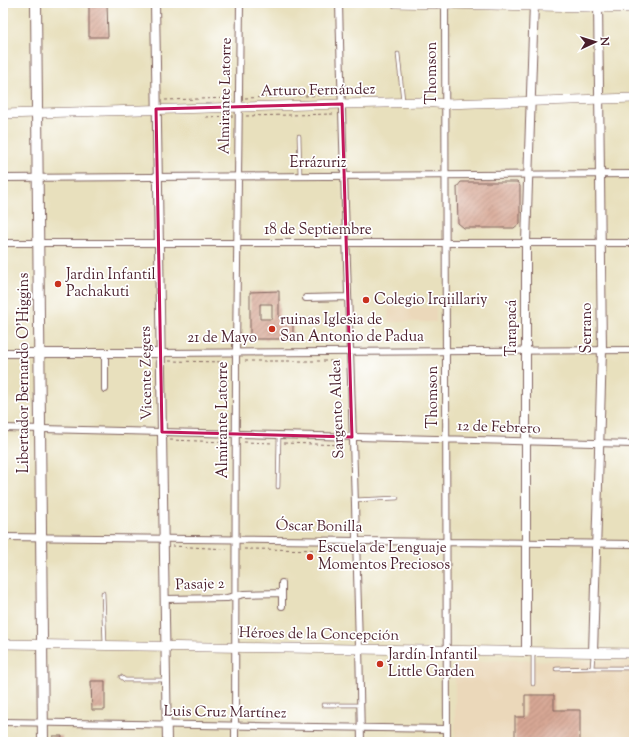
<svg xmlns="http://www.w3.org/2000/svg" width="637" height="745" font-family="'Sorts Mill Goudy',serif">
  <defs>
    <pattern id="building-hatch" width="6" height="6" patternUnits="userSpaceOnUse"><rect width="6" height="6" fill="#d7a794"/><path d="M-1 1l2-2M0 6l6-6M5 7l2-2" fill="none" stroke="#b08779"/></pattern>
  </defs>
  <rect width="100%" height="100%" fill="#fff"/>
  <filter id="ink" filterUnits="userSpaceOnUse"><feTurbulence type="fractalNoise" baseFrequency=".025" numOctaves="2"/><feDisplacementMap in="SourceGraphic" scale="8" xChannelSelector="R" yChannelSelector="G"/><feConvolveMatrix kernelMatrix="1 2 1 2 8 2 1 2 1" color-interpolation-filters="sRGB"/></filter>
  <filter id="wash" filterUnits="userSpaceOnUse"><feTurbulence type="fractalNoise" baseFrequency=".012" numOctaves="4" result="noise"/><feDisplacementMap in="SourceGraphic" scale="16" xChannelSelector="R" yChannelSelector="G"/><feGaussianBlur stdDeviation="0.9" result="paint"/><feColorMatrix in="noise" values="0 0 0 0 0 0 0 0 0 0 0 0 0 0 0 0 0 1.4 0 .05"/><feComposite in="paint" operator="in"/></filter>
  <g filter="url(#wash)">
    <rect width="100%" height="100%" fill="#e8e0bd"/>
    <!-- built -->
    <path fill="#ebd8ba" d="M388 307H436V322H388Z
      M511 660 634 662V742H455V671L456 666 459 663Z"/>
    <g id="blocks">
      <!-- building -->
      <path fill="url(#building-hatch)" fill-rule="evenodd" d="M89 3H107L108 37H89Z
        M461 182H517L520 186V223L514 228H464L458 223 457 187Z
        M279 291V318H293V339H250V292ZM260 304H272V319H260Z
        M91 681H105V710H92Z
        M525 695H554V710H580V742H515V717H525Z
        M53 736H62V742H53Z"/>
    </g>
  </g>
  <g filter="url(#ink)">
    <use href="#blocks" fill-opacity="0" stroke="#81635e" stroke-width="1"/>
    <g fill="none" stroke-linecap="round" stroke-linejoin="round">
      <defs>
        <path id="service" d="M398 54 403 101
          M299 136 300 176
          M278 487 279 435
          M354 500 397 498
          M103 593 105 644
          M593 655 592 668H634
          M556 669 592 668
          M121 677 125 680H166
          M533 684V652
          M323 705H360"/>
        <path id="minor" d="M339 3C345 249 357 496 361 742
          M445 3 447 742
          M3 178 634 174
          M3 243H634
          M306 298 348 297
          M105 353V389
          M161 353 634 350
          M3 428 634 444
          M3 537 634 544
          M165 599 227 598 244 594 282 593
          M282 606V583
          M3 722 447 729
          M235 742 236 352 240 3"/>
        <path id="tertiary" d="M155 3 167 742
          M3 353H161
          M526 652V242L534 3
          M593 653 602 350 598 3"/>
        <path id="secondary" d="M395 3 634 8
          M3 114 342 104 426 102 445 104 634 98
          M3 644 634 653"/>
        <path id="primary" d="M36 3 43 742"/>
      </defs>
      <!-- service casing -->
      <use href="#service" stroke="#81635e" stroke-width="4.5"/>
      <!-- minor casing -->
      <use href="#minor" stroke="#81635e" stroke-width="8"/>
      <!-- tertiary casing -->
      <use href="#tertiary" stroke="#81635e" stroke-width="10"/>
      <!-- secondary casing -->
      <use href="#secondary" stroke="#81635e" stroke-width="10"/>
      <!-- primary casing -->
      <use href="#primary" stroke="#81635e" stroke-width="12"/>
      <!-- path -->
      <path stroke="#81635e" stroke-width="1" stroke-dasharray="3 3" stroke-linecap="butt" d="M245 98 333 95
        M165 100 232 98
        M246 116 333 114
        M206 117 233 116
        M169 361 227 362
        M245 361H341
        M170 440 227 442
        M244 442 273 443
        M284 443 344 445
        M172 546 227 549
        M244 549 347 550"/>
      <!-- service -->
      <use href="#service" stroke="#fff" stroke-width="3"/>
      <!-- minor -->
      <use href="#minor" stroke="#fff" stroke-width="6"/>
      <!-- tertiary -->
      <use href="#tertiary" stroke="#fff" stroke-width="8"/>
      <!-- secondary -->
      <use href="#secondary" stroke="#fff" stroke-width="9"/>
      <!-- primary -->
      <use href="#primary" stroke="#fff" stroke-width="10"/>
    </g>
  </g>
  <!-- marked area -->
  <path fill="none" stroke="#c2185b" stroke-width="3" stroke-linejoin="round" d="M342 104 352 437 162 432 156 109Z"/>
  <!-- markers -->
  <g fill="#c8321e" stroke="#fff" stroke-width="1.5">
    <circle cx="58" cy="284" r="4"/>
    <circle cx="366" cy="300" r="4"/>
    <circle cx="272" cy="329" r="4"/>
    <circle cx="310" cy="557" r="4"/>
    <circle cx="380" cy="664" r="4"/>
  </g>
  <g text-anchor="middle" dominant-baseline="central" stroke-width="3.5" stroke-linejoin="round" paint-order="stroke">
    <!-- street labels -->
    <g font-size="15" fill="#4a1f2b" stroke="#fff">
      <text transform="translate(432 73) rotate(-90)">Thomson</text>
      <text transform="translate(318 91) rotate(-1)">Arturo Fernández</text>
      <text transform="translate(226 96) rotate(-89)">Almirante Latorre</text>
      <text x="318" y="163">Errázuriz</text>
      <text x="318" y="230">18 de Septiembre</text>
      <text transform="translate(512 328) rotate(-90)">Tarapacá</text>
      <text transform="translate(587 328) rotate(-90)">Serrano</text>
      <text x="222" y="338">21 de Mayo</text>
      <text transform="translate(24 373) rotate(-90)">Libertador Bernardo O'Higgins</text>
      <text transform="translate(147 373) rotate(-91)">Vicente Zegers</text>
      <text transform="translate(433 397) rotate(-90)">Thomson</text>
      <text transform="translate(338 409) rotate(-92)">Sargento Aldea</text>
      <text transform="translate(223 420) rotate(-90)">Almirante Latorre</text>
      <text transform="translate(499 428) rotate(2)">12 de Febrero</text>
      <text transform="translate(319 527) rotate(1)">Óscar Bonilla</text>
      <text transform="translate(200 585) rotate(-2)">Pasaje 2</text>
      <text transform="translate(319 635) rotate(1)">Héroes de la Concepción</text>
      <text transform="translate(225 713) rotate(1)">Luis Cruz Martínez</text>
    </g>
    <!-- poi labels -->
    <g font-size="15" fill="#4a1f2b" stroke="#fff" text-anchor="start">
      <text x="66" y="275">Jardin Infantil<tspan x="66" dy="17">Pachakuti</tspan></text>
      <text x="374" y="300">Colegio Irqiillariy</text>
      <text x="280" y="320">ruinas Iglesia de<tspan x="280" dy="17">San Antonio de Padua</tspan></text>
      <text x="318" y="548">Escuela de Lenguaje<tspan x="318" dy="17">Momentos Preciosos</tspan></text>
      <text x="388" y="655">Jardín Infantil<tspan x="388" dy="17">Little Garden</tspan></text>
    </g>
  </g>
  <!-- margin -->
  <rect width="637" height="745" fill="none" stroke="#fff" stroke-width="16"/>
  <!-- north arrow -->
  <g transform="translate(595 42) rotate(86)" stroke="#ffffff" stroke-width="3" paint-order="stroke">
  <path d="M0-3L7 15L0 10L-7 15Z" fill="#4a1f2b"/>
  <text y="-6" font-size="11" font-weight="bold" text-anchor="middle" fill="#4a1f2b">N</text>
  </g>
</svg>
